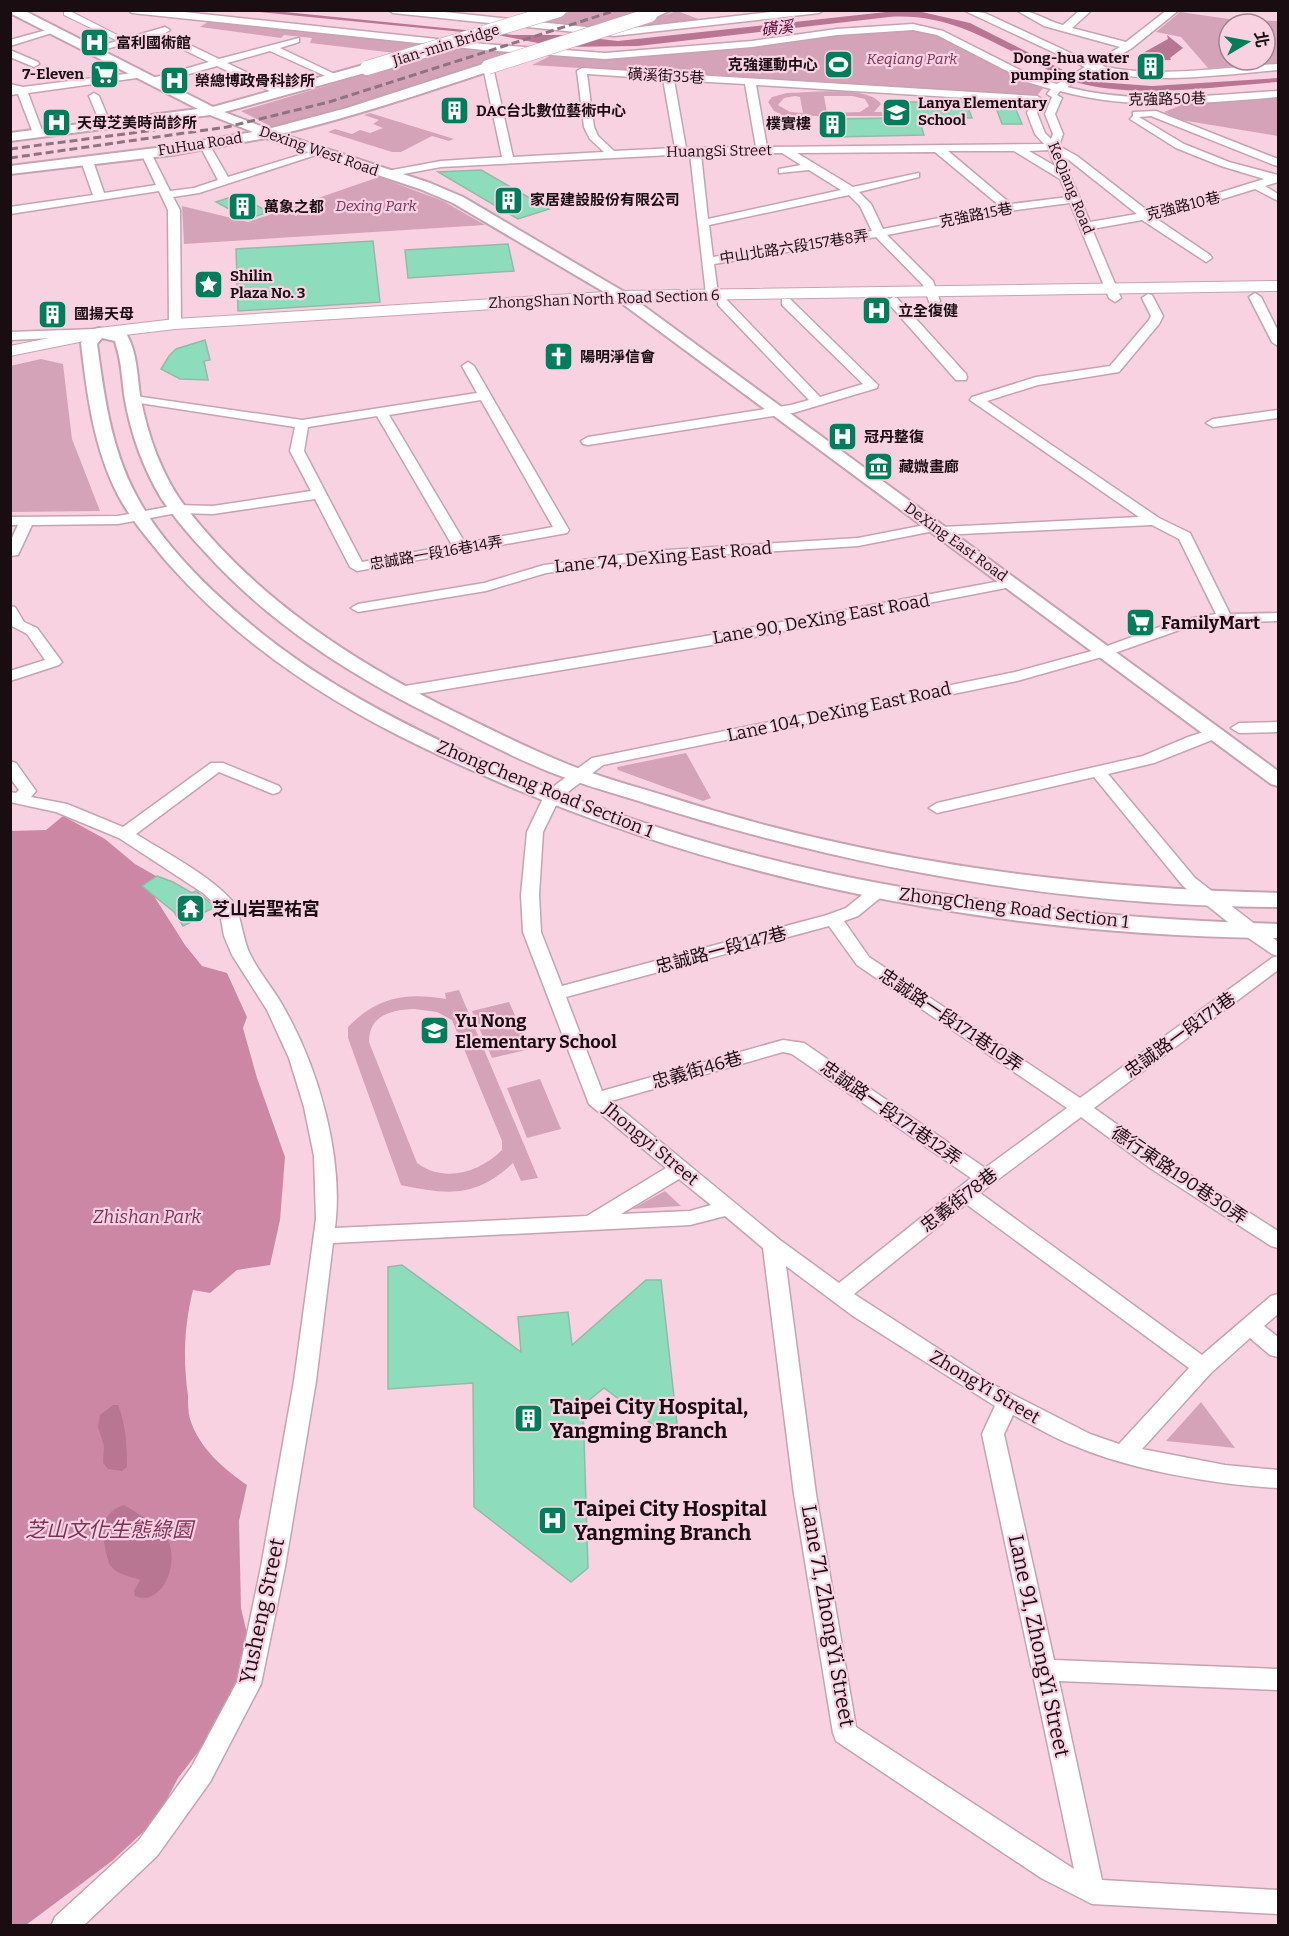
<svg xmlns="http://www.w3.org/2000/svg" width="1289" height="1936" font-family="Bitter,'Noto Sans TC',serif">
  <rect width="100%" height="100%" fill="#f9d2e2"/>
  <!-- green -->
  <path fill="#d5a3b7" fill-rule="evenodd" d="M572 11H653L593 29 533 22Z
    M677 11 704 21 614 32Z
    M1180 12 1229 19 1278 21V64L1208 68 1181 37 1156 32ZM1229 24H1265V60H1229Z
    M209 21 440 44 404 54 310 43 312 38 284 35 281 38 200 27Z
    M910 29 930 31 1030 83 1044 87 1036 97 532 65 552 55 618 58 757 46 836 33Z
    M461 46 523 52 414 90 272 127 241 111Z
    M787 93C808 93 869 85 881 104L874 112H882L883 116H785L774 111 768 102 772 97ZM795 96 800 97 803 113 790 112 778 105 784 98ZM852 96 865 99 869 106 860 112 827 113 824 96Z
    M1278 96V136L1181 120 1164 112 1189 102Z
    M370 113 454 139 449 141 432 136 401 152H392L328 132 335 129 352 134 360 130 370 133 383 128 373 124 379 120 364 115Z
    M379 177 443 201 485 225 184 244 182 206 248 222Z
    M41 359 63 364 72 439 100 511 11 512 10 366Z
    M686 753 711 798 703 801 618 770 617 767Z
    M459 990 538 1178 521 1181 513 1163C476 1198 448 1195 401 1185L348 1038V1027C377 997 406 992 446 999L445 993ZM414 1009 437 1012 452 1020 502 1141V1150C479 1173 444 1183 417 1163L369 1042C369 1015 391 1010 414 1009Z
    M509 1002 530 1049 492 1058 472 1011Z
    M540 1079 561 1129 527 1138 507 1088Z
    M665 1191 681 1206 632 1209Z
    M1201 1402 1235 1448 1166 1441Z"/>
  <!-- forest -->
  <path fill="#cc87a5" d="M63 816 105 839 135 864 163 880 152 893 185 945 202 966 227 973 247 1017 243 1028 257 1078 285 1157 280 1220 270 1265 237 1270 210 1293 193 1290C184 1327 183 1359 188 1396 188 1404 188 1412 190 1419 199 1448 224 1469 247 1485L239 1521 241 1608 251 1651 230 1698 208 1739 178 1778 156 1820 112 1861 26 1925 11 1926 10 831 46 830Z"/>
  <!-- water -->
  <path fill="#b97693" d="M249 11H275L514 35H565L618 41 886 12H922L970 23 1065 71 1097 82 1152 86 1278 78V82C1218 86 1130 100 1072 81 1059 77 1047 69 1035 63 986 39 946 13 889 17L638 46 558 47 503 36Z
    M1167 35 1183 48 1170 58 1171 60 1142 61 1141 54 1168 39Z
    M113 1405H118C126 1424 127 1447 127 1467L122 1471 108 1469 103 1463 104 1446 98 1427 100 1415Z
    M124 1505C138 1513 156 1524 166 1537 181 1558 164 1608 135 1596L134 1591 140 1580C130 1576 117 1575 110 1565 108 1562 107 1556 106 1552 101 1531 101 1512 124 1505Z"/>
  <!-- building -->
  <path fill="#8dddbc" stroke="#93baa9" stroke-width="1.5" d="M940 100H965L972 118 918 116 924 135 836 137 831 119 893 118 888 102H941Z
    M995 105H1014L1022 124H1002Z
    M481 170 549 209 518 219 438 172Z
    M237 195 269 212 247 219 216 202Z
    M373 241 380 302 238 311 236 249Z
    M508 244 514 271 408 278 405 250Z
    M205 340 210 360 204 361 208 380 180 379 161 369 169 356 176 349Z
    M157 876 173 882 192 893 196 891 215 907 201 914 203 916 183 926 174 912 142 886Z
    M402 1265 521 1352 518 1317 568 1312 572 1345 646 1280H661L678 1433 665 1434 604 1388 583 1405 588 1568 571 1582 474 1507 473 1383 388 1389V1267Z"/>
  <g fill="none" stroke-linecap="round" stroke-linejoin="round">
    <defs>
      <path id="pedestrian" d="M64 11H70L129 41 122 43 64 15Z"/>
      <path id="minor" d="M127 10H165L484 44 605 53 752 41 837 29 913 24 943 31 1038 79 1057 84 1085 67 963 10 985 13 1092 63 1120 47 1044 26 1016 10C1034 10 1046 21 1063 25L1080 10H1092L1072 28 1126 42 1167 10H1179L1132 48 1102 66C1156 79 1223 67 1278 64V70C1219 75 1153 85 1095 70L1067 87C1136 105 1207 95 1278 91V97C1205 103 1132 111 1060 91L1057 95 1062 98 1055 114 1063 134 1059 146 1077 156 1148 211 1196 200 1264 179 1221 166 1176 148 1130 119 1133 116V112L1156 111 1278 159V166L1274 165 1151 116 1139 117 1184 144 1229 162 1278 175V182L1265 186 1278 194V201L1255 189 1203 205 1154 217 1210 255 1212 258 1206 262 1142 220 1092 229 1121 298 1115 302 1109 298 1070 203 1009 211 887 235 933 281 940 301 938 304H930L923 285 876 237 714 264 718 294 712 298 706 294 690 154 441 167 387 177 381 174 387 171 441 161 502 157 483 67 488 64 493 67 513 157 604 152 590 139 584 127 577 71 582 68 1037 96 1042 99 1037 113 1045 133 1051 139 1053 134 1045 114 1052 97 1047 94 1051 89 1030 83 937 35 913 30 837 35 752 47 605 59 484 50 132 13ZM587 74 663 79 675 148 614 151 598 136 594 127ZM674 80 745 84 756 147 686 148ZM756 85 1031 102 1027 113 1035 134 1044 144 767 147ZM1049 150 1055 166 1029 151ZM948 151H1014L1060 179 1068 197 1011 204ZM935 152 1000 206 883 229 871 204 859 192 919 177V173L853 187 797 153ZM782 153 801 165 779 169V173L809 170 841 190 708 219 701 154ZM1062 157 1069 160 1137 214 1090 222ZM849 195 860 206 872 231 713 257 709 225Z
        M388 10H426L614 30 789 10H824L819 13 614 36 393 13Z
        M165 27 170 30 165 33 219 59 299 38V42L280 48 341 77 332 79 270 51 227 63 284 90V94H276L217 66 153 84 149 83V79L209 62 155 36 91 53 86 50Z
        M50 29 58 31 10 46V40Z
        M10 50 38 62 39 64 34 67 10 57Z
        M140 72 145 75 144 77 28 93 43 133 38 136 33 133 18 94 10 95V84L23 87Z
        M94 93 99 96 111 125 110 127 106 128 101 125 89 96Z
        M204 141 209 144 228 177 316 150H324L325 152 199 193 173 197 180 210 181 324 179 327H171L169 324 168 210 159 191 10 214V207L93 195 81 161 87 158 93 161 104 193 156 185 141 153 146 150 151 153 170 191 194 188 218 180 199 144Z
        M1255 293 1261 297 1278 331V346L1272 342 1249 297Z
        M1148 294 1152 295 1163 316 1159 324 1119 372 1038 385 987 401 1159 518 1190 533 1230 614 1278 613V621L1206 623 1185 628 1109 655 1017 681 603 765 559 799 543 832 539 895 541 932 562 986 827 915 846 908 873 886H885L888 890 885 894 858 916 844 921 869 957 1080 1098 1272 958 1278 956V970L1094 1108 1164 1158 1278 1231V1248L1271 1246 1150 1168 1081 1117 980 1193 1202 1355 1271 1296 1278 1294V1314L1264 1326 1278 1337V1357L1270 1355 1250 1338 1211 1373 1142 1449 1225 1465 1278 1470V1488C1217 1485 1131 1470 1075 1446 1053 1438 1033 1425 1013 1415L1004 1434 1054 1660 1278 1669V1690L1059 1681 1102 1880 1278 1890V1914L1092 1904 1041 1878 836 1741 833 1733 794 1494 763 1248 725 1216 690 1225 333 1243 316 1381 285 1567 261 1684 210 1782 157 1856 83 1926H51L55 1917 139 1840 192 1766 237 1682 261 1567 294 1381 316 1219 314 1156 304 1107 289 1058 267 1010 232 955 224 936 219 908 203 893 119 838 56 812 10 802V792L16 793 19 790 10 778V761L16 763 36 791 31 797 67 804 123 827 211 763H223L279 786 281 789 279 792 273 794 219 772 136 834C166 853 210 875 233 902 240 910 243 941 250 954 259 973 274 989 284 1008 319 1069 344 1158 335 1228L587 1216 666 1168 589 1104 523 932 521 895 527 832 546 792 592 758 1015 672 1099 649 1176 621 1216 614 1179 539 1152 525 941 535 934 531 858 546 651 559 546 573 486 591 358 612 351 608 358 604 484 583 544 565 651 551 858 538 935 523 942 527 1139 517 970 400 972 397 1036 377 1110 366 1149 320 1151 316 1142 298ZM829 926 857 965 1067 1108 985 1168 804 1043 783 1040 602 1091 566 997ZM783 1052 792 1054 971 1178 839 1283 780 1240 611 1101ZM679 1179 711 1205 690 1211 621 1214ZM966 1204 1189 1368 1119 1444 1090 1434 996 1386 854 1294ZM786 1266 853 1316 995 1406 982 1434 1074 1869 856 1727 816 1494Z
        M893 297 897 298 966 374 967 377 966 380H956L889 304 887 301Z
        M722 298 726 299 820 397 863 384 782 305V299H790L878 385 877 388 793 413 588 445 583 444 581 441 588 437 791 405 809 400 718 305V299Z
        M97 329 101 330 103 333 101 336 10 340V332Z
        M468 362 474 366 569 530 567 533 357 571 350 567 315 499 213 514 177 513 118 524 32 525 18 555 10 556V542L18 525H10V517L118 516 177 505 213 506 311 491 290 451 295 427 133 402 126 398 128 395 302 420 477 393 462 366ZM481 400 553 527 465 543 389 415ZM377 416 452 545 362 562 304 451 308 427Z
        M1278 410V418L1213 427 1206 423 1213 419Z
        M1011 579 1016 580 1018 583 1016 586 712 645 399 697 391 692 399 687 712 635Z
        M10 606 15 607 24 622 37 628 62 662 59 665 10 681V671L45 660 27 634 10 625Z
        M1278 722V732L1239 733 1231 728 1239 723Z
        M1216 728 1224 733 1222 736 1154 763 1108 774 1195 878 1278 942V956L1272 954 1244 935 1183 886 1094 777 937 813 929 808 937 803 1143 756 1188 737Z"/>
      <path id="tertiary" d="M10 10H23L213 107 367 64 373 68 372 71 224 112 268 129 347 108 483 64H493L494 67 493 70C423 93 353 117 281 134L430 183 463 197 626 293 1278 771V786L1271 784 616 299 453 203 420 189 266 138 172 155 10 174V166L172 146 253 132 210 115 10 141V133L198 109 10 13Z
        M651 10H671L654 18H646V12Z
        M99 328 127 335C137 353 137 374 140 395 147 434 162 477 187 509 258 600 353 661 455 712 492 730 529 749 567 764 600 777 633 786 666 796 867 861 1067 888 1278 893V907C1062 906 854 869 648 804 617 794 586 786 555 774 512 757 471 735 429 714 346 672 268 622 205 552 189 535 174 517 161 498 143 468 131 434 125 400 122 382 122 363 116 345L115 341 102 338 97 344C104 395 111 449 136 495 171 562 254 632 317 673 379 713 446 745 514 774 756 877 1016 917 1278 924V938C984 936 688 876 422 747 326 701 237 642 166 561 149 540 132 521 119 497 94 450 87 395 81 343L93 330Z"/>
      <path id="secondary" d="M1278 281V291L621 301 175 329 99 338 10 356V346L99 328 175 319 621 291Z"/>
    </defs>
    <!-- pedestrian casing -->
    <use href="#pedestrian" stroke="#c7a2b1" stroke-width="2"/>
    <!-- minor casing -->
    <use href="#minor" stroke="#c7a2b1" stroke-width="3"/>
    <!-- tertiary casing -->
    <use href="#tertiary" stroke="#c7a2b1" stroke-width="4"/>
    <!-- secondary casing -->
    <use href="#secondary" stroke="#c7a2b1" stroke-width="2"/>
    <!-- pedestrian -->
    <use href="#pedestrian" fill="#fff" fill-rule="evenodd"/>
    <!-- minor -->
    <use href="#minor" fill="#fff" fill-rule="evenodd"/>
    <!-- tertiary -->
    <use href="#tertiary" fill="#fff" fill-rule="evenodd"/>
    <!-- secondary -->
    <use href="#secondary" fill="#fff" fill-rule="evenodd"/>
    <!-- rail -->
    <path stroke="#8f747f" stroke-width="3" stroke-dasharray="8 4" stroke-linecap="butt" d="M10 149 155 130
      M10 158 227 127 329 102 617 10"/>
    <defs>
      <path id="tertiary-bridge" d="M488 67 650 15
        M367 68 559 10"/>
    </defs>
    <!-- tertiary-bridge casing -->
    <use href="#tertiary-bridge" stroke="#c7a2b1" stroke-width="15" stroke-linecap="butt"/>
    <!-- tertiary-bridge -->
    <use href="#tertiary-bridge" stroke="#fff" stroke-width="14"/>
  </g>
  <!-- icons -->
  <defs>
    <symbol id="hospital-square" viewBox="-11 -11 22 22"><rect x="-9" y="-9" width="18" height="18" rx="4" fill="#007d5b" stroke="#f9d2e2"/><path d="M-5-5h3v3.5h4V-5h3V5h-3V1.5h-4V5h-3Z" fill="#fff"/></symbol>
    <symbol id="stadium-square" viewBox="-11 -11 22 22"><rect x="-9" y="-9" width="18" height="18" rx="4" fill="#007d5b" stroke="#f9d2e2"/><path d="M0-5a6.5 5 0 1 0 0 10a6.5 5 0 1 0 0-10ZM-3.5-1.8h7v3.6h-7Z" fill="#fff"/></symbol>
    <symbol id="building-square" viewBox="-11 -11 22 22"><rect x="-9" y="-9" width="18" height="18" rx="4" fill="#007d5b" stroke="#f9d2e2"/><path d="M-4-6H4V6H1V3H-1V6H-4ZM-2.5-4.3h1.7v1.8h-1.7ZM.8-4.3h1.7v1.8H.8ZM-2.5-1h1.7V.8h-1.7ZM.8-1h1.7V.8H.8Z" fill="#fff"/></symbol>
    <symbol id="supermarket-square" viewBox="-11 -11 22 22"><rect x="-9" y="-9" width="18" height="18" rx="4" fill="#007d5b" stroke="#f9d2e2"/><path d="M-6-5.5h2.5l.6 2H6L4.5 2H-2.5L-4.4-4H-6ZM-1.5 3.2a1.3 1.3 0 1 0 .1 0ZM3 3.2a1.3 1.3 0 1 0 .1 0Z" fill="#fff"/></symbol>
    <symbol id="school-square" viewBox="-11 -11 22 22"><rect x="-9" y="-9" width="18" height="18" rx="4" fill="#007d5b" stroke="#f9d2e2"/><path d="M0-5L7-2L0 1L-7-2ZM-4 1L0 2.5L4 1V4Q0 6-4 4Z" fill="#fff"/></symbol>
    <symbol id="sight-square" viewBox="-11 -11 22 22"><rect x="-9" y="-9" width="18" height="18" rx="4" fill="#007d5b" stroke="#f9d2e2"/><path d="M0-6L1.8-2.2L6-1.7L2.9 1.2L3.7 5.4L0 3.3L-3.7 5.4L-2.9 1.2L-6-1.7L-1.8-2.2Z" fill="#fff"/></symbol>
    <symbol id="church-square" viewBox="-11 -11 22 22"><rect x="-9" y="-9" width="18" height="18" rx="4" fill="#007d5b" stroke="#f9d2e2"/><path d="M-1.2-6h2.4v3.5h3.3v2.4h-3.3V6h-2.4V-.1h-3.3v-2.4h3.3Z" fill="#fff"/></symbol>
    <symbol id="museum-square" viewBox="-11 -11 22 22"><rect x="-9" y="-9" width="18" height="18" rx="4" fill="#007d5b" stroke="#f9d2e2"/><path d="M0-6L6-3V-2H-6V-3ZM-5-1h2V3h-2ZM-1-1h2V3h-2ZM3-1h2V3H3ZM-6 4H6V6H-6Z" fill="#fff"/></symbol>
    <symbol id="temple-square" viewBox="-11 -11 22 22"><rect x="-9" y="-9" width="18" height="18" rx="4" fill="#007d5b" stroke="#f9d2e2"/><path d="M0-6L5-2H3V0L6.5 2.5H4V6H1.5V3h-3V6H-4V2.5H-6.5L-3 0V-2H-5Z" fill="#fff"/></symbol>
  </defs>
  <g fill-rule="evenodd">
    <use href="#hospital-square" x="78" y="26" width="33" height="33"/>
    <use href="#stadium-square" x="822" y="48" width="33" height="33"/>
    <use href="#building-square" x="1134" y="50" width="33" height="33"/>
    <use href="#supermarket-square" x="88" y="58" width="33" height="33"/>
    <use href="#hospital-square" x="158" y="64" width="33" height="33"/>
    <use href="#building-square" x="438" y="94" width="33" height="33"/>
    <use href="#school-square" x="880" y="96" width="33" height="33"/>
    <use href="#hospital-square" x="40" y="106" width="33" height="33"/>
    <use href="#building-square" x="816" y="108" width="33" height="33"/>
    <use href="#building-square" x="492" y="184" width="33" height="33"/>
    <use href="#building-square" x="226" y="190" width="33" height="33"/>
    <use href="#sight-square" x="192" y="268" width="33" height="33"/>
    <use href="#hospital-square" x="860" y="294" width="33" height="33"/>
    <use href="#building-square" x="36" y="298" width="33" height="33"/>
    <use href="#church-square" x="542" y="340" width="33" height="33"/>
    <use href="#hospital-square" x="826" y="420" width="33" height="33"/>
    <use href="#museum-square" x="862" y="450" width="33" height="33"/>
    <use href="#supermarket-square" x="1124" y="606" width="33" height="33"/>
    <use href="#temple-square" x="174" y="892" width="33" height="33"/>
    <use href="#school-square" x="418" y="1014" width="33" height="33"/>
    <use href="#building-square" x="512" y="1402" width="33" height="33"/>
    <use href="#hospital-square" x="536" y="1504" width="33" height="33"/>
  </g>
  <g text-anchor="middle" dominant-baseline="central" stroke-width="4.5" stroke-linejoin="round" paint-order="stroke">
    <!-- far-poi labels -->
    <g font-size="15" font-weight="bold" fill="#1a0d12" stroke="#f9d2e2" text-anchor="start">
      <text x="116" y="43">富利國術館</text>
      <text x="1129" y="58" text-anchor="end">Dong-hua water<tspan x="1129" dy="17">pumping station</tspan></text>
      <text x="818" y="65" text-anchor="end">克強運動中心</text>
      <text x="84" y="74" text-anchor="end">7-Eleven</text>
      <text x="195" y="81">榮總博政骨科診所</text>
      <text x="918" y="103">Lanya Elementary<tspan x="918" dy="17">School</tspan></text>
      <text x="476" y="111">DAC台北數位藝術中心</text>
      <text x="77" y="123">天母芝美時尚診所</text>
      <text x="811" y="124" text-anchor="end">樸實樓</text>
      <text x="530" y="200">家居建設股份有限公司</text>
      <text x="264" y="207">萬象之都</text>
      <text x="230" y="276">Shilin<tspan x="230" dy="17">Plaza No. 3</tspan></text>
      <text x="898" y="311">立全復健</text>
      <text x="74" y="314">國揚天母</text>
      <text x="580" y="357">陽明淨信會</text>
      <text x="864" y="437">冠丹整復</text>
      <text x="899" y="467">藏媺畫廊</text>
    </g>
    <!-- far-street labels -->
    <g font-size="15" fill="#1a0d12" stroke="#f9d2e2">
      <text transform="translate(446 45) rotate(-17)">Jian-min Bridge</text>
      <text transform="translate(666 76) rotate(3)">磺溪街35巷</text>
      <text transform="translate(1167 99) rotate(-1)">克強路50巷</text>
      <text transform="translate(200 144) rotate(-9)">FuHua Road</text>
      <text transform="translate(319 151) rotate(19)">Dexing West Road</text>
      <text transform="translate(719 151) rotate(-1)">HuangSi Street</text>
      <text transform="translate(1071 188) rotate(68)">KeQiang Road</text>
      <text transform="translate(1183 206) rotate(-14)">克強路10巷</text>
      <text transform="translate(976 215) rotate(-11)">克強路15巷</text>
      <text transform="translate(794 247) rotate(-9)">中山北路六段157巷8弄</text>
      <text transform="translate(604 299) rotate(-2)">ZhongShan North Road Section 6</text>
      <text transform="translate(956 542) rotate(36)">DeXing East Road</text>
      <text transform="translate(436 553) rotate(-10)">忠誠路一段16巷14弄</text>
    </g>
    <!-- far-park labels -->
    <g font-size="15" font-style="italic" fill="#812f57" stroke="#f9d2e2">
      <text x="912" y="59">Keqiang Park</text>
      <text x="376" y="206">Dexing Park</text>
    </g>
    <!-- far-water labels -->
    <g font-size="16" font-style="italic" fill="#590536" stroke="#f9d2e2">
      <text transform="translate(777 28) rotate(-6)">磺溪</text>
    </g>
    <!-- street labels -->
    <g font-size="18" fill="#1a0d12" stroke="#f9d2e2">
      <text transform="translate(663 557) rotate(-5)">Lane 74, DeXing East Road</text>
      <text transform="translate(821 619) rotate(-10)">Lane 90, DeXing East Road</text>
      <text transform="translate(839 712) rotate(-12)">Lane 104, DeXing East Road</text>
      <text transform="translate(545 789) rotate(22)">ZhongCheng Road Section 1</text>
      <text transform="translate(1014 908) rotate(7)">ZhongCheng Road Section 1</text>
      <text transform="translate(721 950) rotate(-15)">忠誠路一段147巷</text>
      <text transform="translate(951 1020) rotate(34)">忠誠路一段171巷10弄</text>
      <text transform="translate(1180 1035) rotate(-36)">忠誠路一段171巷</text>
      <text transform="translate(697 1070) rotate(-16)">忠義街46巷</text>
      <text transform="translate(891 1113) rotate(35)">忠誠路一段171巷12弄</text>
      <text transform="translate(651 1144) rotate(40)">Jhongyi Street</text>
      <text transform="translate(1179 1175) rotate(34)">德行東路190巷30弄</text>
      <text transform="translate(959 1200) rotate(-38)">忠義街78巷</text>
      <text transform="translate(985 1387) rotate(31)">ZhongYi Street</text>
    </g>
    <!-- poi labels -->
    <g font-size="18" font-weight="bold" fill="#1a0d12" stroke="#f9d2e2" text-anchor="start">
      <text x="1161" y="623">FamilyMart</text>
      <text x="212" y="909">芝山岩聖祐宮</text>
      <text x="455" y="1021">Yu Nong<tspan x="455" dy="21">Elementary School</tspan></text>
    </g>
    <!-- park labels -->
    <g font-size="18" font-style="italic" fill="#812f57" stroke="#f9d2e2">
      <text x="147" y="1217">Zhishan Park</text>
    </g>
    <!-- near-poi labels -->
    <g font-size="21" font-weight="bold" fill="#1a0d12" stroke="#f9d2e2" text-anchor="start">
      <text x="550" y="1407">Taipei City Hospital,<tspan x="550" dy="24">Yangming Branch</tspan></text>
      <text x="574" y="1509">Taipei City Hospital<tspan x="574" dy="24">Yangming Branch</tspan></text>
    </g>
    <!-- near-park labels -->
    <g font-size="21" font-style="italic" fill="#812f57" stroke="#f9d2e2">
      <text x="109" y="1530">芝山文化生態綠園</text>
    </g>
    <!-- near-street labels -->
    <g font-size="21" fill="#1a0d12" stroke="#f9d2e2">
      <text transform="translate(262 1611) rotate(-78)">Yusheng Street</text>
      <text transform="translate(828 1616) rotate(80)">Lane 71, ZhongYi Street</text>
      <text transform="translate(1039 1646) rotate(78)">Lane 91, ZhongYi Street</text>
    </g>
  </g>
  <!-- border -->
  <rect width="1289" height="1936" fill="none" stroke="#1a0d12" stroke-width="24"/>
  <!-- north arrow -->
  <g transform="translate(1247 42) rotate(80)"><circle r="28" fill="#f9d2e2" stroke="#a0838f" stroke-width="1.5"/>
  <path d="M0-4.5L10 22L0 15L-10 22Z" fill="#007d5b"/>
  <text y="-9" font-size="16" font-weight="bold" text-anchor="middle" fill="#1a0d12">北</text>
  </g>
</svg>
